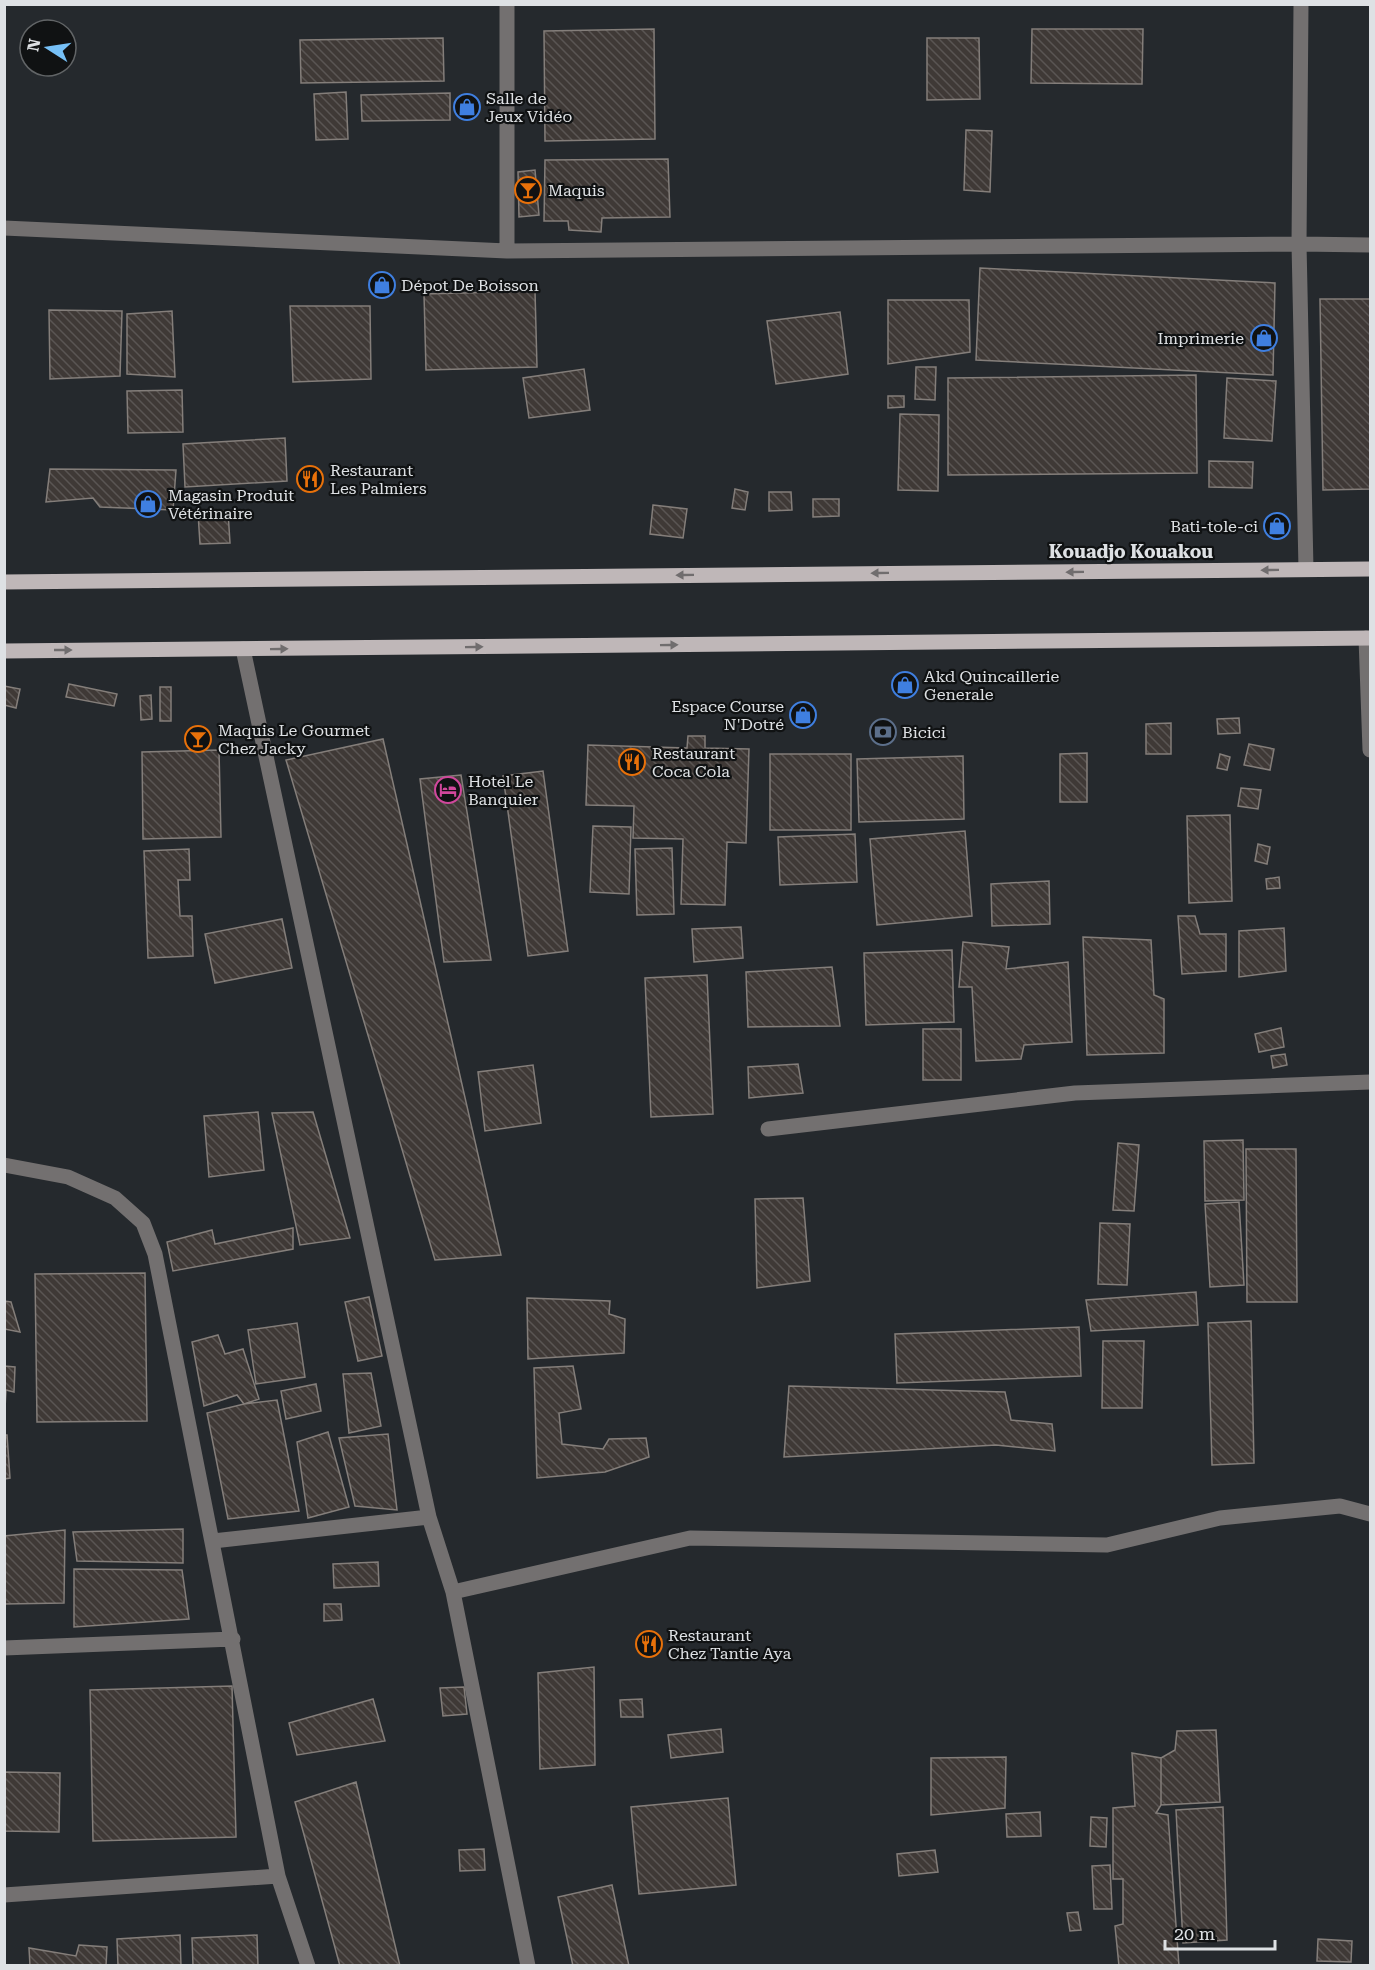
<svg xmlns="http://www.w3.org/2000/svg" width="1375" height="1970" font-family="'Roboto Serif',serif">
  <defs>
    <pattern id="building-back-hatch" width="6" height="6" patternUnits="userSpaceOnUse" patternTransform="scale(1.5)"><rect width="6" height="6" fill="#3f3936"/><path d="M-1 5l2 2M0 0l6 6M5-1l2 2" fill="none" stroke="#5a5553"/></pattern>
  </defs>
  <rect width="100%" height="100%" fill="#25292d"/>
  <!-- building -->
  <path fill="url(#building-back-hatch)" stroke="#847e7a" stroke-width="1.5" d="M654 29 655 139 545 141 544 31Z
    M1032 29H1143L1142 84 1031 83Z
    M443 38 444 81 301 83 300 40Z
    M927 38H979L980 99 927 100Z
    M346 92 348 139 316 140 314 94Z
    M450 93V120L362 121 361 95Z
    M966 130 992 131 990 192 964 190Z
    M668 159 670 217 602 218 601 232 569 230 568 221H544L545 160Z
    M535 170 539 215 519 217 518 172Z
    M980 268 1275 283 1273 375 976 360Z
    M535 291 537 367 426 370 424 294Z
    M1320 299H1370V489L1323 490Z
    M888 300H969L970 352 888 364Z
    M290 306H370L371 379 293 382Z
    M49 310 122 311 120 376 50 379Z
    M172 311 175 377 127 374V314Z
    M840 312 848 374 776 384 767 321Z
    M916 367H936L935 400 915 399Z
    M584 369 590 410 529 418 523 378Z
    M1196 375 1197 473 948 475V378Z
    M1227 378 1276 381 1272 441 1224 438Z
    M182 390 183 432 128 433 127 391Z
    M888 396H904V407L888 408Z
    M900 414 939 415 938 491 898 490Z
    M285 438 287 481 185 487 183 444Z
    M1209 461 1253 462 1252 488 1209 487Z
    M50 469 176 470 173 510 100 507 93 498 46 502Z
    M735 489 748 492 745 510 732 508Z
    M769 492H791L792 510 769 511Z
    M813 499H839V516L813 517Z
    M653 505 687 509 683 538 650 534Z
    M228 511 230 543 200 544 198 513Z
    M69 684 117 694 114 706 66 697Z
    M4 686 20 689 16 708 4 705Z
    M160 687H171V721H160Z
    M151 695 152 719 141 720 140 696Z
    M1239 718 1240 733 1218 734 1217 719Z
    M1171 723V754H1146V724Z
    M688 736H705V748L749 749 746 843 727 842 725 905 681 904 683 839 633 838 634 806 586 805 588 745 687 748Z
    M383 739 501 1255 435 1260 286 760Z
    M1249 744 1274 749 1270 770 1244 765Z
    M219 750 221 837 143 839 142 752Z
    M1087 753V802H1060V754Z
    M770 754H851V830H770Z
    M1220 754 1230 757 1227 770 1217 768Z
    M963 756 964 819 859 822 857 759Z
    M543 771 568 951 528 956 503 776Z
    M461 775 491 960 444 962 420 779Z
    M1241 788 1261 790 1258 809 1238 806Z
    M1230 815 1232 901 1189 903 1187 816Z
    M593 826 631 827 629 894 590 892Z
    M965 831 972 916 877 925 870 839Z
    M855 834 857 882 780 885 778 837Z
    M1258 844 1270 847 1267 864 1255 861Z
    M672 848 674 914 637 915 635 849Z
    M189 849 190 880H178L180 916H192L193 956 148 958 144 851Z
    M1279 877 1280 888 1267 889 1266 879Z
    M1049 881 1050 924 992 926 991 884Z
    M1178 916H1195L1200 934H1226V971L1182 974Z
    M282 919 292 968 215 983 205 934Z
    M741 927 743 958 694 962 692 929Z
    M1284 928 1286 971 1239 977V931Z
    M1083 937 1151 940 1154 995 1164 999V1053L1087 1055Z
    M963 942 1009 947 1006 969 1068 962 1072 1042 1024 1045 1021 1059 976 1061 972 987H959Z
    M952 950 954 1022 866 1025 864 953Z
    M832 967 840 1026 748 1027 746 972Z
    M707 975 713 1114 651 1117 645 978Z
    M1281 1028 1284 1047 1259 1052 1255 1034Z
    M923 1029H961V1080H923Z
    M1285 1054 1287 1065 1273 1068 1271 1056Z
    M798 1064 803 1093 749 1098 748 1067Z
    M533 1065 541 1123 485 1131 478 1072Z
    M258 1112 264 1170 209 1177 204 1116Z
    M313 1112 350 1238 300 1245 272 1113Z
    M1243 1140 1244 1200 1205 1201 1204 1141Z
    M1118 1143 1139 1145 1134 1211 1113 1210Z
    M1246 1149H1296L1297 1302H1247Z
    M803 1198 810 1281 757 1288 755 1199Z
    M1239 1202 1244 1285 1210 1287 1205 1204Z
    M1100 1223 1130 1224 1127 1285 1098 1284Z
    M293 1228V1249L173 1271 167 1242 212 1230 215 1244Z
    M145 1273 147 1421 37 1422 35 1274Z
    M1196 1292 1198 1325 1091 1331 1086 1300Z
    M369 1297 382 1356 358 1361 345 1302Z
    M527 1298 610 1301 609 1314 625 1319 624 1353 528 1359Z
    M4 1301 11 1302 20 1332 4 1329Z
    M1251 1321 1254 1463 1212 1465 1208 1323Z
    M297 1323 305 1377 256 1384 248 1330Z
    M1079 1327 1081 1376 897 1383 895 1334Z
    M218 1335 225 1354 243 1349 259 1399 244 1404 237 1395 204 1406 192 1342Z
    M1103 1341H1144L1142 1408H1102Z
    M4 1366 15 1367 14 1392 6 1390 4 1427Z
    M573 1366 581 1409 559 1413 562 1444 603 1449 609 1439 646 1438 649 1457 605 1472 537 1478 534 1368Z
    M371 1373 381 1426 349 1433 343 1374Z
    M316 1384 321 1411 286 1419 281 1391Z
    M789 1386 1005 1392 1011 1420 1052 1424 1055 1451 996 1445 784 1457Z
    M277 1400 299 1511 228 1519 207 1413 244 1404Z
    M328 1432 349 1507 308 1518 297 1442Z
    M388 1434 397 1510 355 1506 339 1438Z
    M4 1435H7L10 1478 4 1479Z
    M183 1529V1563L77 1561 73 1532Z
    M65 1530 64 1603 4 1604V1536Z
    M378 1562 379 1586 334 1588 333 1564Z
    M74 1569 182 1570 189 1619 74 1627Z
    M324 1604H341L342 1620 324 1621Z
    M594 1667 595 1765 540 1769 538 1673Z
    M232 1686 236 1837 93 1841 90 1690Z
    M464 1687 467 1714 443 1716 440 1688Z
    M373 1699 385 1741 297 1755 289 1723Z
    M642 1699 643 1717H621L620 1700Z
    M721 1729 723 1752 671 1758 668 1735Z
    M1216 1730 1220 1802 1161 1805V1758L1175 1750 1177 1731Z
    M1132 1753 1161 1758V1805L1156 1813 1168 1815 1179 1966H1119L1115 1926 1123 1924V1879H1113V1808L1135 1806Z
    M1006 1757 1005 1808 931 1815V1758Z
    M4 1772 60 1773 59 1832 4 1831Z
    M356 1782 400 1966H340L295 1802Z
    M728 1798 736 1885 639 1894 631 1807Z
    M1223 1807 1227 1940 1183 1943 1176 1810Z
    M1040 1812 1041 1836 1007 1837 1006 1814Z
    M1091 1817 1107 1818 1106 1847 1090 1846Z
    M484 1849 485 1870 460 1871 459 1850Z
    M935 1850 938 1872 899 1876 897 1854Z
    M1110 1865 1112 1909H1094L1092 1866Z
    M612 1885 629 1966H573L558 1897Z
    M1078 1912 1081 1930 1070 1931 1067 1913Z
    M180 1935 181 1966H118L117 1939Z
    M257 1935 258 1966H193L192 1938Z
    M1318 1939 1352 1941 1351 1962 1317 1961Z
    M79 1945 107 1947 106 1966H30L29 1948 76 1956Z"/>
  <g fill="none" stroke-linecap="round" stroke-linejoin="round">
    <!-- minor -->
    <path stroke="#737070" stroke-width="15" d="M1301 4 1299 244 1306 569
      M4 228 507 251 1299 244 1370 245
      M507 251V4
      M1366 638 1370 750
      M243 649 429 1517 453 1592 528 1966
      M768 1129 1075 1093 1370 1082
      M4 1165 68 1177 115 1198 143 1223 155 1254 278 1876 308 1966
      M213 1541 429 1517
      M453 1592 690 1538 1107 1545 1220 1518 1340 1506 1370 1514
      M4 1648 233 1639
      M4 1895 278 1876"/>
    <!-- major -->
    <path stroke="#bfb7b8" stroke-width="15" d="M4 582 1370 569
      M4 651 1370 638"/>
  </g>
  <!-- one-way arrows -->
  <defs><path id="oneway-solid" d="M-6-.8H1V-3.2L6.5 0L1 3.2V.8H-6Z" transform="scale(1.5)"/></defs>
  <g fill="#706d6e">
    <use href="#oneway-solid" transform="translate(1270 570) rotate(179)"/>
    <use href="#oneway-solid" transform="translate(1075 572) rotate(179)"/>
    <use href="#oneway-solid" transform="translate(880 573) rotate(179)"/>
    <use href="#oneway-solid" transform="translate(685 575) rotate(179)"/>
    <use href="#oneway-solid" transform="translate(669 645) rotate(-1)"/>
    <use href="#oneway-solid" transform="translate(474 647) rotate(-1)"/>
    <use href="#oneway-solid" transform="translate(279 649) rotate(-1)"/>
    <use href="#oneway-solid" transform="translate(63 650)"/>
  </g>
  <!-- icons -->
  <defs>
    <symbol id="shop-ring" viewBox="-11 -11 22 22"><circle r="9.5" fill="#101213" stroke="#3f7fe0" stroke-width="1.5"/><path d="M-5-2.5h2.3a2.7 3.5 0 0 1 5.4 0H5L5.5 6h-11ZM-1.5-2.5h3a1.5 2.3 0 0 0-3 0Z" fill="#3f7fe0"/></symbol>
    <symbol id="bar-ring" viewBox="-11 -11 22 22"><circle r="9.5" fill="#101213" stroke="#e8710a" stroke-width="1.5"/><path d="M-6-5H6L.8 .8V4.5H3.5V6h-7V4.5H-.8V.8Z" fill="#e8710a"/></symbol>
    <symbol id="restaurant-ring" viewBox="-11 -11 22 22"><circle r="9.5" fill="#101213" stroke="#e8710a" stroke-width="1.5"/><path d="M-5-6h1v4h1v-4h1v4h1v-4h1v5L-1.5 .5V6h-2V.5L-5-1ZM5-6V6H3V1.5H1.5Q1.5-4 5-6Z" fill="#e8710a"/></symbol>
    <symbol id="bank-ring" viewBox="-11 -11 22 22"><circle r="9.5" fill="#101213" stroke="#5c6f8a" stroke-width="1.5"/><path d="M-6-4H6V4H-6ZM0-2.3a2.3 2.3 0 1 0 0 4.6a2.3 2.3 0 1 0 0-4.6Z" fill="#5c6f8a"/></symbol>
    <symbol id="hotel-ring" viewBox="-11 -11 22 22"><circle r="9.5" fill="#101213" stroke="#d1479c" stroke-width="1.5"/><path d="M-6-4.5h1.5V1H6V5H4.5V3h-9V5H-6ZM-4 0a1.8 1.8 0 1 1 3.6 0ZM.5 0V-2.5h3Q6-2.5 6 0Z" fill="#d1479c"/></symbol>
  </defs>
  <g fill-rule="evenodd">
    <use href="#shop-ring" x="452" y="92" width="30" height="30"/>
    <use href="#bar-ring" x="513" y="175" width="30" height="30"/>
    <use href="#shop-ring" x="367" y="270" width="30" height="30"/>
    <use href="#shop-ring" x="1249" y="323" width="30" height="30"/>
    <use href="#restaurant-ring" x="295" y="464" width="30" height="30"/>
    <use href="#shop-ring" x="133" y="489" width="30" height="30"/>
    <use href="#shop-ring" x="1262" y="511" width="30" height="30"/>
    <use href="#shop-ring" x="890" y="670" width="30" height="30"/>
    <use href="#shop-ring" x="788" y="700" width="30" height="30"/>
    <use href="#bank-ring" x="868" y="717" width="30" height="30"/>
    <use href="#bar-ring" x="183" y="724" width="30" height="30"/>
    <use href="#restaurant-ring" x="617" y="747" width="30" height="30"/>
    <use href="#hotel-ring" x="433" y="775" width="30" height="30"/>
    <use href="#restaurant-ring" x="634" y="1629" width="30" height="30"/>
  </g>
  <g text-anchor="middle" dominant-baseline="central" stroke-width="4.5" stroke-linejoin="round" paint-order="stroke">
    <!-- poi labels -->
    <g font-size="16" fill="#dee1e4" stroke="#101213" text-anchor="start">
      <text x="486" y="98">Salle de<tspan x="486" dy="18">Jeux Vidéo</tspan></text>
      <text x="548" y="190">Maquis</text>
      <text x="401" y="285">Dépot De Boisson</text>
      <text x="1244" y="338" text-anchor="end">Imprimerie</text>
      <text x="330" y="470">Restaurant<tspan x="330" dy="18">Les Palmiers</tspan></text>
      <text x="168" y="495">Magasin Produit<tspan x="168" dy="18">Vétérinaire</tspan></text>
      <text x="1258" y="526" text-anchor="end">Bati-tole-ci</text>
      <text x="924" y="676">Akd Quincaillerie<tspan x="924" dy="18">Generale</tspan></text>
      <text x="784" y="706" text-anchor="end">Espace Course<tspan x="784" dy="18">N'Dotré</tspan></text>
      <text x="218" y="730">Maquis Le Gourmet<tspan x="218" dy="18">Chez Jacky</tspan></text>
      <text x="902" y="732">Bicici</text>
      <text x="652" y="753">Restaurant<tspan x="652" dy="18">Coca Cola</tspan></text>
      <text x="468" y="781">Hotel Le<tspan x="468" dy="18">Banquier</tspan></text>
      <text x="668" y="1635">Restaurant<tspan x="668" dy="18">Chez Tantie Aya</tspan></text>
    </g>
    <!-- neighbourhood labels -->
    <g font-size="18" font-weight="bold" fill="#dee1e4" stroke="#101213">
      <text x="1131" y="551">Kouadjo Kouakou</text>
    </g>
  </g>
  <!-- border -->
  <rect width="1375" height="1970" fill="none" stroke="#dee1e4" stroke-width="12"/>
  <!-- north arrow -->
  <g transform="translate(48 48) rotate(282)"><circle r="28" fill="#101213" stroke="#626567" stroke-width="1.5"/>
  <path d="M0-4.5L10 22L0 15L-10 22Z" fill="#76c0f7"/>
  <text y="-9" font-size="16" font-weight="bold" text-anchor="middle" fill="#dee1e4">N</text>
  </g>
  <!-- scale -->
  <path d="M1165 1940v9h110v-9" fill="none" stroke="#dee1e4" stroke-width="3"/>
  <text x="1174" y="1940" font-size="18" fill="#dee1e4" stroke="#101213" stroke-width="4.5" paint-order="stroke">20 m</text>
</svg>
